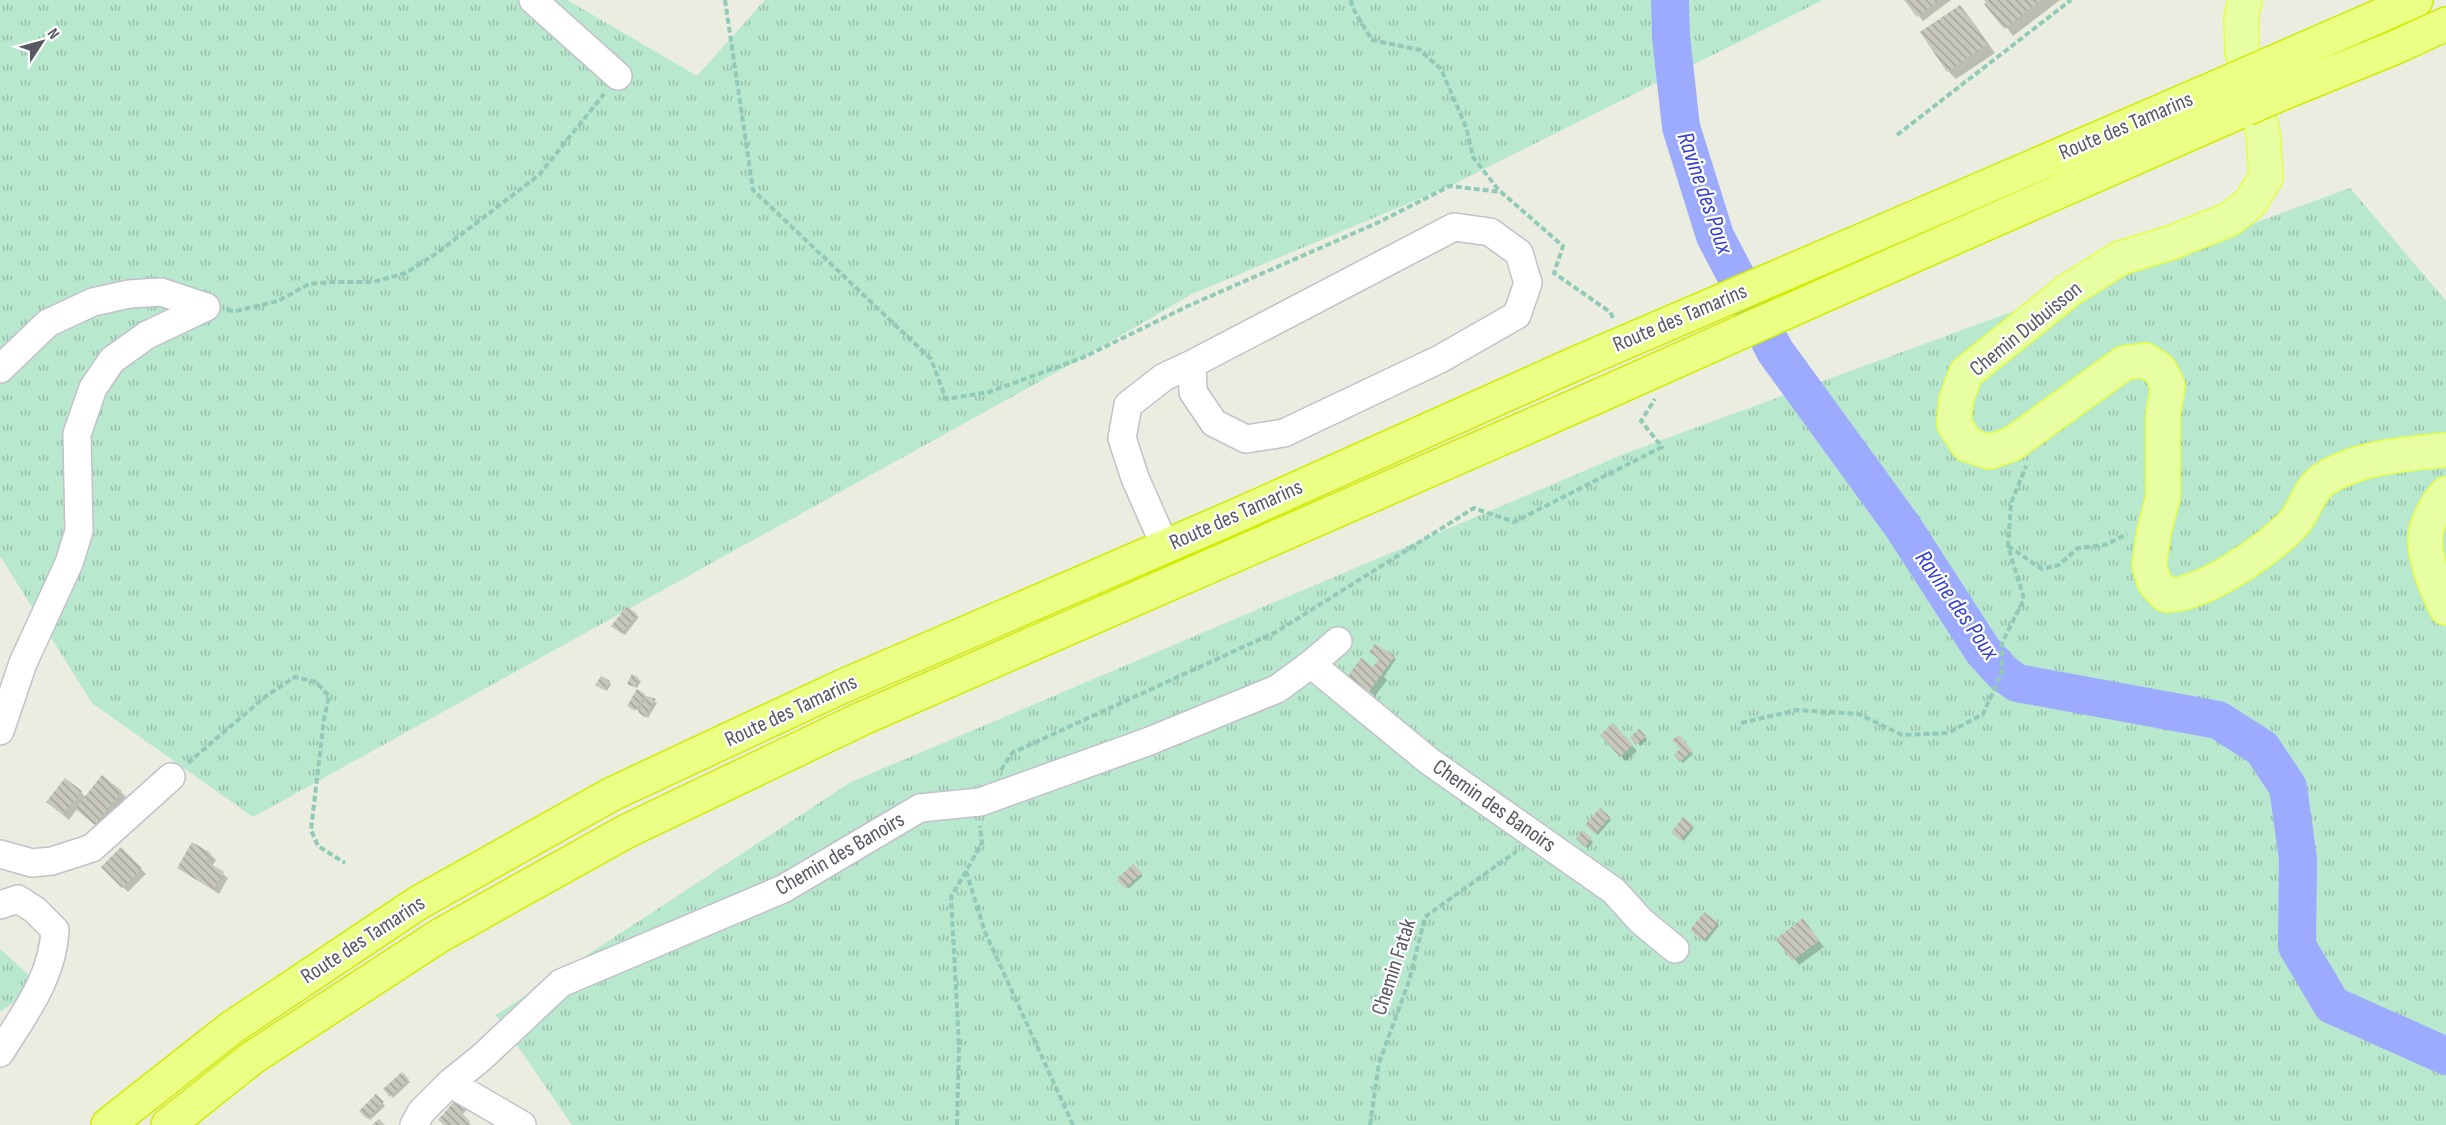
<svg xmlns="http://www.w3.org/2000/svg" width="2446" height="1125" font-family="'Sofia Sans Condensed',sans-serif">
  <defs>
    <pattern id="grass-tufts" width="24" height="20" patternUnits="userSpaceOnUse" patternTransform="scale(1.5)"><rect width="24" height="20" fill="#b8e8cd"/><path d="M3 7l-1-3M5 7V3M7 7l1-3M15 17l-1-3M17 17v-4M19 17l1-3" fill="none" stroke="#98bfaa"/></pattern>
    <pattern id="building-back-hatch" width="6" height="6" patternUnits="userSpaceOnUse" patternTransform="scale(1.5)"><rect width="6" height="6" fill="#c7c7bc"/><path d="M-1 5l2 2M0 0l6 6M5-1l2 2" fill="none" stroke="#a4a49c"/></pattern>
  </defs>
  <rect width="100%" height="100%" fill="#eaeddf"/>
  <!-- grass -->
  <path fill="url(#grass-tufts)" d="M0 0H567L697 76 765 0H1823L1450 186 1192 294 1082 358 253 817 92 703 0 556Z
    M2350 188 2446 301V1125H572L496 1015 851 782 1624 454Z
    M0 949 39 984 0 1012Z"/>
  <!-- shadow -->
  <path fill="#0003" d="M1906 0H1951L1923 21Z
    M1986 0H2060L2013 36Z
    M1960 6 1968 15 1995 53 1956 79 1948 71Z
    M627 608 639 617 625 635 615 628Z
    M1375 646 1396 659 1384 677 1387 680 1375 696 1355 681 1374 669 1381 659Z
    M632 676 641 681 637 688 631 685Z
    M609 682 611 684 607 691 599 686Z
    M644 695 657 703 648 718 638 710 631 708Z
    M1618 730 1637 751 1626 761 1602 735Z
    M1639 731 1647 739 1640 746 1632 737Z
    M1679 737 1693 754 1683 763 1676 755 1682 750Z
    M81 792 86 798 121 792 126 797 101 829 77 809 69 820 48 802Z
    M1600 810 1611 820 1598 835 1587 825Z
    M1692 826 1694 828 1684 841 1675 835Z
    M1583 832 1593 842 1588 848 1578 838Z
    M193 844 210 854 216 860 212 866 228 878 219 894 188 873Z
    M121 849 146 874 128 892 103 867Z
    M1133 866 1143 876 1128 889 1119 879Z
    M1704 914 1719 926 1706 942 1694 932Z
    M1808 926 1824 947 1799 965 1779 939Z
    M402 1074 410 1082 393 1098 385 1089Z
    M376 1096 385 1106 370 1120 361 1111Z
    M468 1104 470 1106 462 1115 471 1125H446Z"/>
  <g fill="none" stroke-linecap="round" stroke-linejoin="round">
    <!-- river -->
    <path stroke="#9dabff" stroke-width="38" d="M1670 0 1671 37 1681 127 1715 236 1775 351 1903 527 1983 651 2002 672 2017 683 2218 720 2262 748 2288 787 2298 859 2297 946 2332 1005 2446 1056"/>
  </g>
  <!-- building -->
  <path fill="url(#building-back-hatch)" d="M1904 0H1939L1917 17Z
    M1984 0H2041L2004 29 1984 4 1986 3Z
    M1960 5 1987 44 1947 72 1920 32Z
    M627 606 637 614 622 634 611 626Z
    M1375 644 1395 656 1369 692 1348 676 1361 658 1373 667 1379 659 1369 652Z
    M632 674 639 678 634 687 627 684Z
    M601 676 610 681 604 690 595 685Z
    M637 689 645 694 635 711 627 706Z
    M647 696 656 699 645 717 638 712Z
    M1613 723 1633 745 1620 757 1600 735Z
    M1639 729 1646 736 1636 745 1630 737Z
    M1679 735 1692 751 1680 762 1674 755 1680 749 1672 740Z
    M102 775 122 791 95 825 75 809Z
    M65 778 82 791 63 815 46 802Z
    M1600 808 1610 817 1595 834 1585 825Z
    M1683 817 1693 825 1681 840 1671 833Z
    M1582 830 1592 838 1585 847 1576 838Z
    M192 842 211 853 206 861 224 872 213 890 177 868Z
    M121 847 142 868 122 888 101 867Z
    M1133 864 1142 873 1125 888 1117 879Z
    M1704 912 1718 923 1703 941 1690 930Z
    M1803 918 1819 941 1792 961 1776 939Z
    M402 1072 409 1079 390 1097 383 1089Z
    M376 1094 384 1102 367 1119 359 1111Z
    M459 1096 469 1103 461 1112 470 1121 467 1125H444L438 1120Z
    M379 1119 385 1125H372Z"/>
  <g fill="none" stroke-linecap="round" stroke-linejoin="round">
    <defs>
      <path id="minor" d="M533 0 618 76
        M1454 227 1490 232 1519 253 1528 283 1517 315 1440 359 1284 433 1246 439 1214 423 1193 392 1192 364Z
        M0 369 48 323 93 302 129 294 161 292 206 307 147 335 112 360 93 388 77 434 79 531 69 563 23 663 0 731
        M1165 546 1135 478 1122 438 1128 405 1164 377 1192 364
        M1311 664 1429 761 1614 891 1641 921 1675 949
        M0 854 32 863 52 861 92 848 171 777
        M0 905 18 899 35 910 55 930C53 977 24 1014 0 1053
        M450 1083 522 1125
        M414 1125 421 1112 450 1083 481 1058 561 983 783 889 920 808 980 802 1147 742 1277 689 1311 664 1338 641"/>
      <path id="major" d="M2245 0 2241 18 2242 52 2263 133 2266 177 2250 203 2230 219 2170 243 2120 258 2069 290 1966 373 1956 400 1954 424 1968 445 1989 452 2012 444 2124 363 2145 360 2160 370 2168 386 2163 414V497L2154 532 2149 565 2154 582 2166 595C2203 596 2266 551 2292 525 2304 513 2308 490 2323 480 2357 457 2406 454 2446 450
        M2446 494C2436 505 2425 525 2425 540 2426 563 2436 588 2446 608"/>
      <path id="highway" d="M2272 63 2416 0
        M2283 93 2396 47 2446 24
        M1842 249 2233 80
        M1856 281 2246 109
        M108 1125 231 1028 418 903 612 794 841 687 1240 514 1579 362
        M168 1125 252 1058 439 936 627 831 861 719 1596 397"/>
    </defs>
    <!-- minor casing -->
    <use href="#minor" stroke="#c2c1ca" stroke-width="30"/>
    <!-- major casing -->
    <use href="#major" stroke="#e4ff46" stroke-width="36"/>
    <!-- highway casing -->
    <use href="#highway" stroke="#d2ec00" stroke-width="36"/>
    <!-- path -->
    <path stroke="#91cab9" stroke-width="4" stroke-dasharray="6 3" stroke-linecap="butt" d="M725 0 753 190 931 359 946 399 989 392 1082 358 1188 306 1377 223 1450 186 1501 192 1563 246 1554 273 1610 312 1614 320
      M1351 0 1352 7 1372 40 1420 50 1441 69 1466 127 1473 157 1500 192
      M1897 135 2071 0
      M227 310 236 311 278 301 309 284 334 282H373L406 273 437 253 539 175 604 94
      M2008 546 2042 569 2059 565 2078 548 2105 545 2127 534
      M1741 723 1797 710 1859 714 1902 735 1948 733 1983 714 2002 672V643L2024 599 2008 546 2011 503 2026 466
      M188 763 266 696 295 677 316 682 329 696 324 719 311 830 318 846 345 863
      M1001 770 1012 753 1276 632 1474 508 1514 522 1662 447 1641 421 1655 399
      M966 871 985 932 1073 1125
      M957 1125 959 1045 951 897 982 843 980 826
      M1370 1125 1379 1063 1409 981 1425 917 1517 851"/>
    <!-- minor -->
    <use href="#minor" stroke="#fff" stroke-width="27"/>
    <!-- major -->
    <use href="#major" stroke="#e7ffa2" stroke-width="33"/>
    <!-- highway -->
    <use href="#highway" stroke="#eaff84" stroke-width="33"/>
    <defs>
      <path id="highway-bridge" d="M2233 80 2272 63
        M2246 109 2283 93
        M1579 362 1842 249
        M1596 397 1856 281"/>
    </defs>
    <!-- highway-bridge casing -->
    <use href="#highway-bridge" stroke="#d2ec00" stroke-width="36" stroke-linecap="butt"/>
    <!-- highway-bridge -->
    <use href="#highway-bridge" stroke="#eaff84" stroke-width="33"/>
  </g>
  <g text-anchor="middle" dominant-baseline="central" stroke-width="4.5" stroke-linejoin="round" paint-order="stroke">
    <!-- street labels -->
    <g font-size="22" fill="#585862" stroke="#fff">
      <text transform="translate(2126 126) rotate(-23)">Route des Tamarins</text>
      <text transform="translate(1680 318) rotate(-23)">Route des Tamarins</text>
      <text transform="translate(2026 329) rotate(-39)">Chemin Dubuisson</text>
      <text transform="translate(1236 515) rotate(-24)">Route des Tamarins</text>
      <text transform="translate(791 711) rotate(-25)">Route des Tamarins</text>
      <text transform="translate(1494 806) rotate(35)">Chemin des Banoirs</text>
      <text transform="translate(840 854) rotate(-30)">Chemin des Banoirs</text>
      <text transform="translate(363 940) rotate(-33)">Route des Tamarins</text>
      <text transform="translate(1394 967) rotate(-72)">Chemin Fatak</text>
    </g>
    <!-- water labels -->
    <g font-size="24" font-style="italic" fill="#343dce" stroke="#fff">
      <text transform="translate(1705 193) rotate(71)">Ravine des Poux</text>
      <text transform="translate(1957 605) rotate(55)">Ravine des Poux</text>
    </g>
  </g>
  <!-- north arrow -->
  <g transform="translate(42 42) rotate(54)" stroke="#ffffff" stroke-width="4.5" paint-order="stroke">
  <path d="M0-4.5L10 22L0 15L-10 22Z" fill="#585862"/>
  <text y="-9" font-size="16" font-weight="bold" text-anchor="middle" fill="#585862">N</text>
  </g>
</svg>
